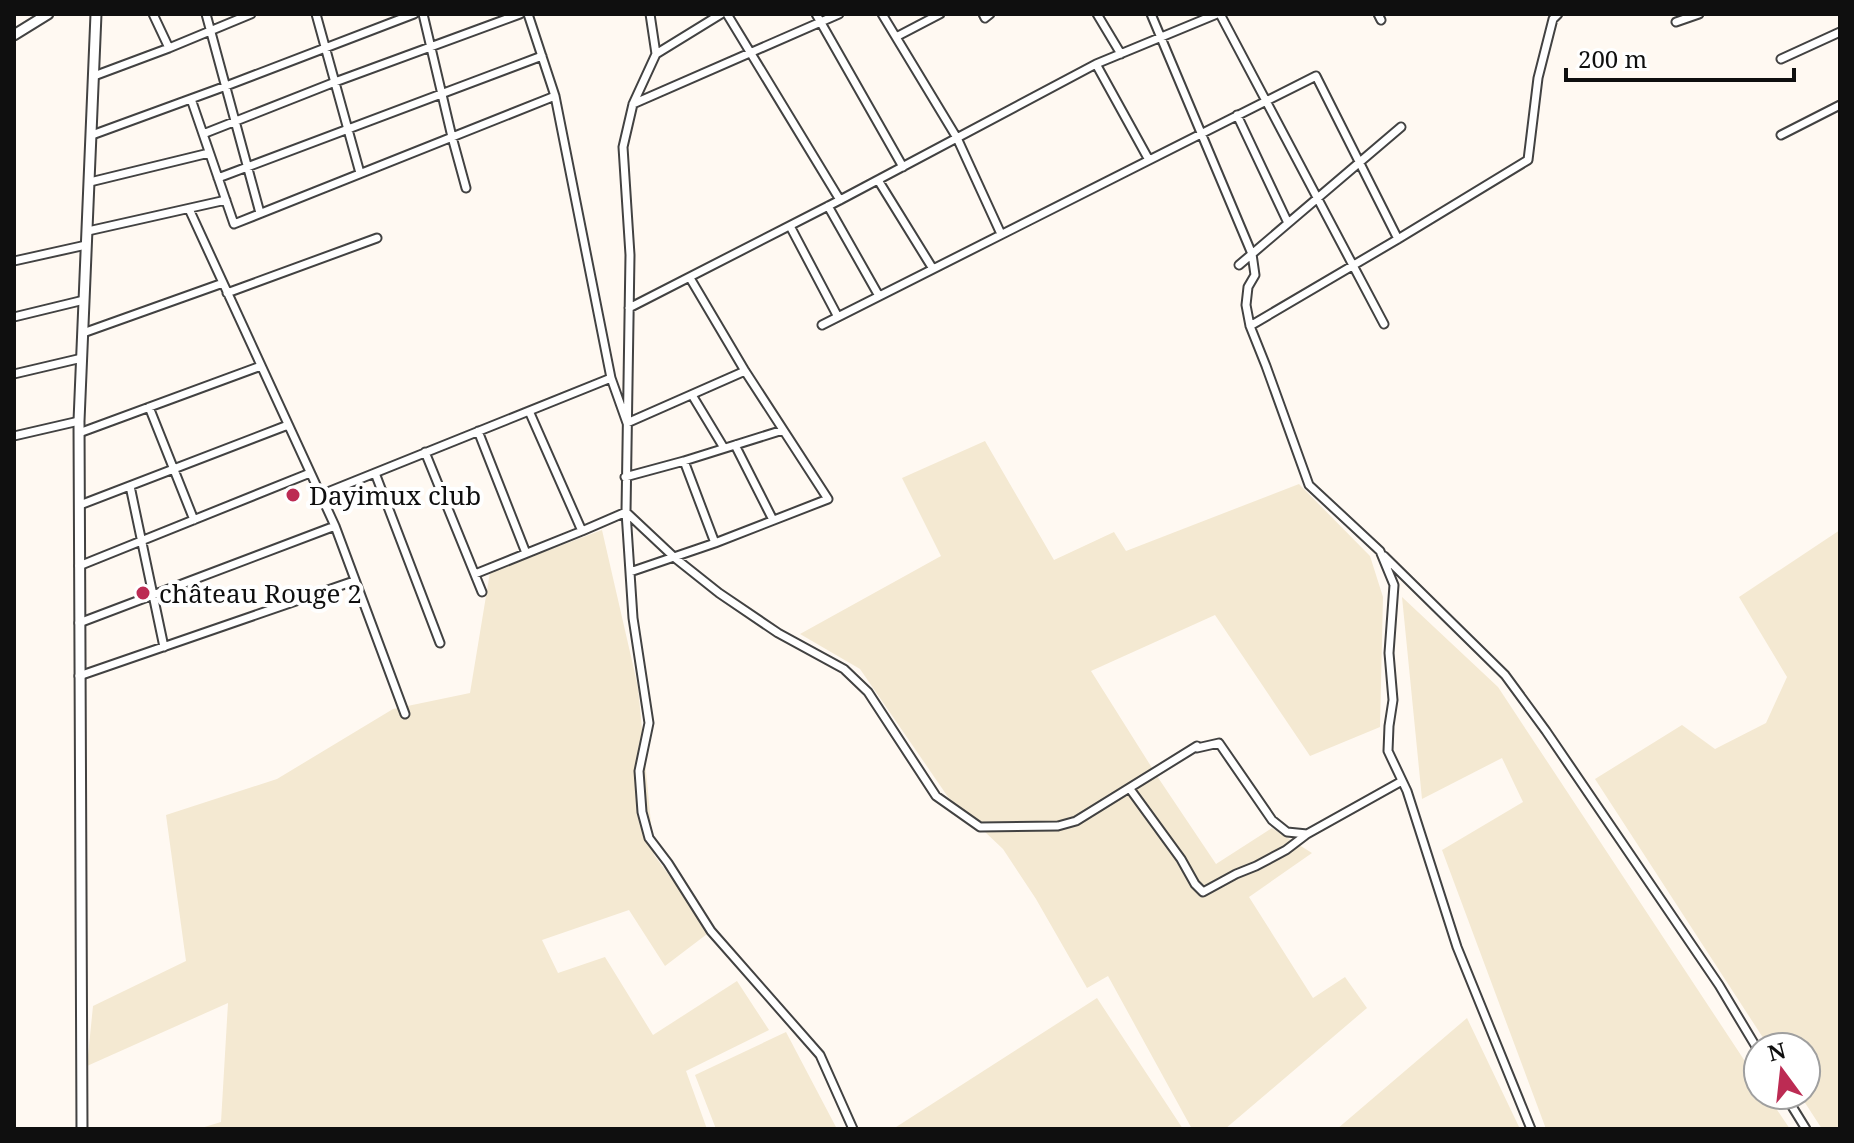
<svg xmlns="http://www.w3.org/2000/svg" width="1854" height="1143" font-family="'Noto Serif',serif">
  <rect width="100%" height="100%" fill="#fff9f2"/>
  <!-- farmland -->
  <path fill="#f4e9d2" d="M985 441 1054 560 1114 532 1126 551 1299 484 1370 556 1383 597 1380 727 1310 756 1215 615 1091 671 1159 779 1216 864 1272 828 1312 853 1249 897 1313 998 1345 977 1367 1008 1225 1129H1192L1108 976 1087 988 1036 899 1003 849 948 797 860 669 800 634 941 556 902 478Z
    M602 530 638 687 654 855 711 931 665 966 629 910 542 940 558 973 605 957 653 1035 737 981 769 1030 686 1071 707 1129H198L221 1122 228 1003 87 1066 93 1006 186 961 166 815 277 779 393 709 470 693 490 572Z
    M1840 530V1129H1822L1800 1095H1806V1047H1769L1595 779 1682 725 1715 749 1766 723 1787 677 1739 597Z
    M1402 597 1498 687 1758 1081V1095H1767L1790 1129H1546L1442 850 1523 802 1502 758 1422 799Z
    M1097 998 1183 1129H893Z
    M1467 1018 1520 1129H1337Z
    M786 1032 837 1129H716L695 1075Z"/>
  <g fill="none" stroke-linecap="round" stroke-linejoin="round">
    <defs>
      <path id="minor" d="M153 14 169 48
        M206 14 260 213
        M316 14 360 173
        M423 14 452 137 466 188
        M528 14 555 96 611 378 627 423 745 371
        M650 14 656 54 633 104 623 147 630 255 626 512 633 618 649 723 639 771 642 812 649 838 668 863 711 931 820 1055 853 1129
        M727 14 840 200
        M816 14 903 167
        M882 14 957 138 1001 234
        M983 14 985 18 990 14
        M1097 14 1121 54
        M1151 14 1252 254 1255 275 1248 287 1246 305 1250 326 1266 366 1309 485 1380 551 1394 585 1389 653 1393 700 1389 726 1388 751 1407 791 1457 947 1531 1129
        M1220 14 1384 324
        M1378 14 1381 20
        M1676 22 1699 14
        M896 37 940 14
        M656 54 721 14
        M1781 59 1840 32
        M1096 64 1149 160
        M94 76 169 48 251 14
        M191 99 234 224 555 96
        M633 104 839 14
        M1237 115 1288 223
        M203 134 335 82 520 14
        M92 135 226 86 414 14
        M1781 135 1840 105
        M218 178 542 56
        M878 180 933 269
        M90 182 209 153
        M828 206 879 296
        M189 209 335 526 405 714
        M790 226 838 317
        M88 231 226 200
        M14 261 86 245
        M1239 265 1401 127
        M227 293 377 238
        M629 308 840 200 1096 64 1217 14
        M14 317 84 300
        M822 325 1316 76 1398 239
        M1250 326 1398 239 1528 160 1538 78 1553 19 1558 14
        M83 333 223 283
        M14 374 82 358
        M692 395 724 448
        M149 407 194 520
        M529 411 582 531
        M478 431 526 553
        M79 433 261 366
        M14 436 79 421
        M735 445 773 520
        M425 452 482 592
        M684 461 715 543
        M375 473 440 643
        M625 477 684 461 783 430
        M130 486 164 647
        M320 495 611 378
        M80 505 288 425
        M1384 556 1505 675 1546 731 1719 985 1758 1050
        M79 566 310 473
        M630 572 715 543 828 499 745 371 690 278
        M475 574 582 531 626 512 675 558 719 593 778 633 844 669 868 692 936 796 980 827 1058 826 1076 821 1197 746V748L1219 743 1272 820 1287 832 1307 834
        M79 623 335 526
        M79 676 354 581
        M1130 789 1181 859 1195 884 1203 892 1236 874 1256 866 1286 850 1307 834 1402 781
        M1785 1095 1806 1129"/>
      <path id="tertiary" d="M14 35 48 14
        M82 1129 79 421 96 14"/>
    </defs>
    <!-- minor casing -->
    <use href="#minor" stroke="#424242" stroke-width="11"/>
    <!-- tertiary casing -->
    <use href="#tertiary" stroke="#424242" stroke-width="13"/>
    <!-- minor -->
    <use href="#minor" stroke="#fff" stroke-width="7"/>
    <!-- tertiary -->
    <use href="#tertiary" stroke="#fff" stroke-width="9"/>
  </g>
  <!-- markers -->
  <g fill="#bc2b53" stroke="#fff" stroke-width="3">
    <circle cx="293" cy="495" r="8"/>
    <circle cx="143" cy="593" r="8"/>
  </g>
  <g text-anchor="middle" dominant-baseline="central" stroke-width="8" stroke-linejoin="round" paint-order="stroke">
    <!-- poi labels -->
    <g font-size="26" fill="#0f0f0f" stroke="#fff" text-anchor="start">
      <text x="309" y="495">Dayimux club</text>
      <text x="159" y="593">château Rouge 2</text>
    </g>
  </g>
  <!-- border -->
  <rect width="1854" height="1143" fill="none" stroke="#0f0f0f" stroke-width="32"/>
  <!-- north arrow -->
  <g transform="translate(1782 1071) rotate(345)"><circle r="38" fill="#ffffff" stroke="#9f9f9f" stroke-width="2"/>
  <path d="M0-6L14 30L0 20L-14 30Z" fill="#bc2b53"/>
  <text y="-12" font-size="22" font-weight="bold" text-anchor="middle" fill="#0f0f0f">N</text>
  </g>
  <!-- scale -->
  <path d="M1566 68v12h228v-12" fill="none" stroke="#0f0f0f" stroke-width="4"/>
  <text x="1578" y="68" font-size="24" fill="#0f0f0f" stroke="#ffffff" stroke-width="6" paint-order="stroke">200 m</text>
</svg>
